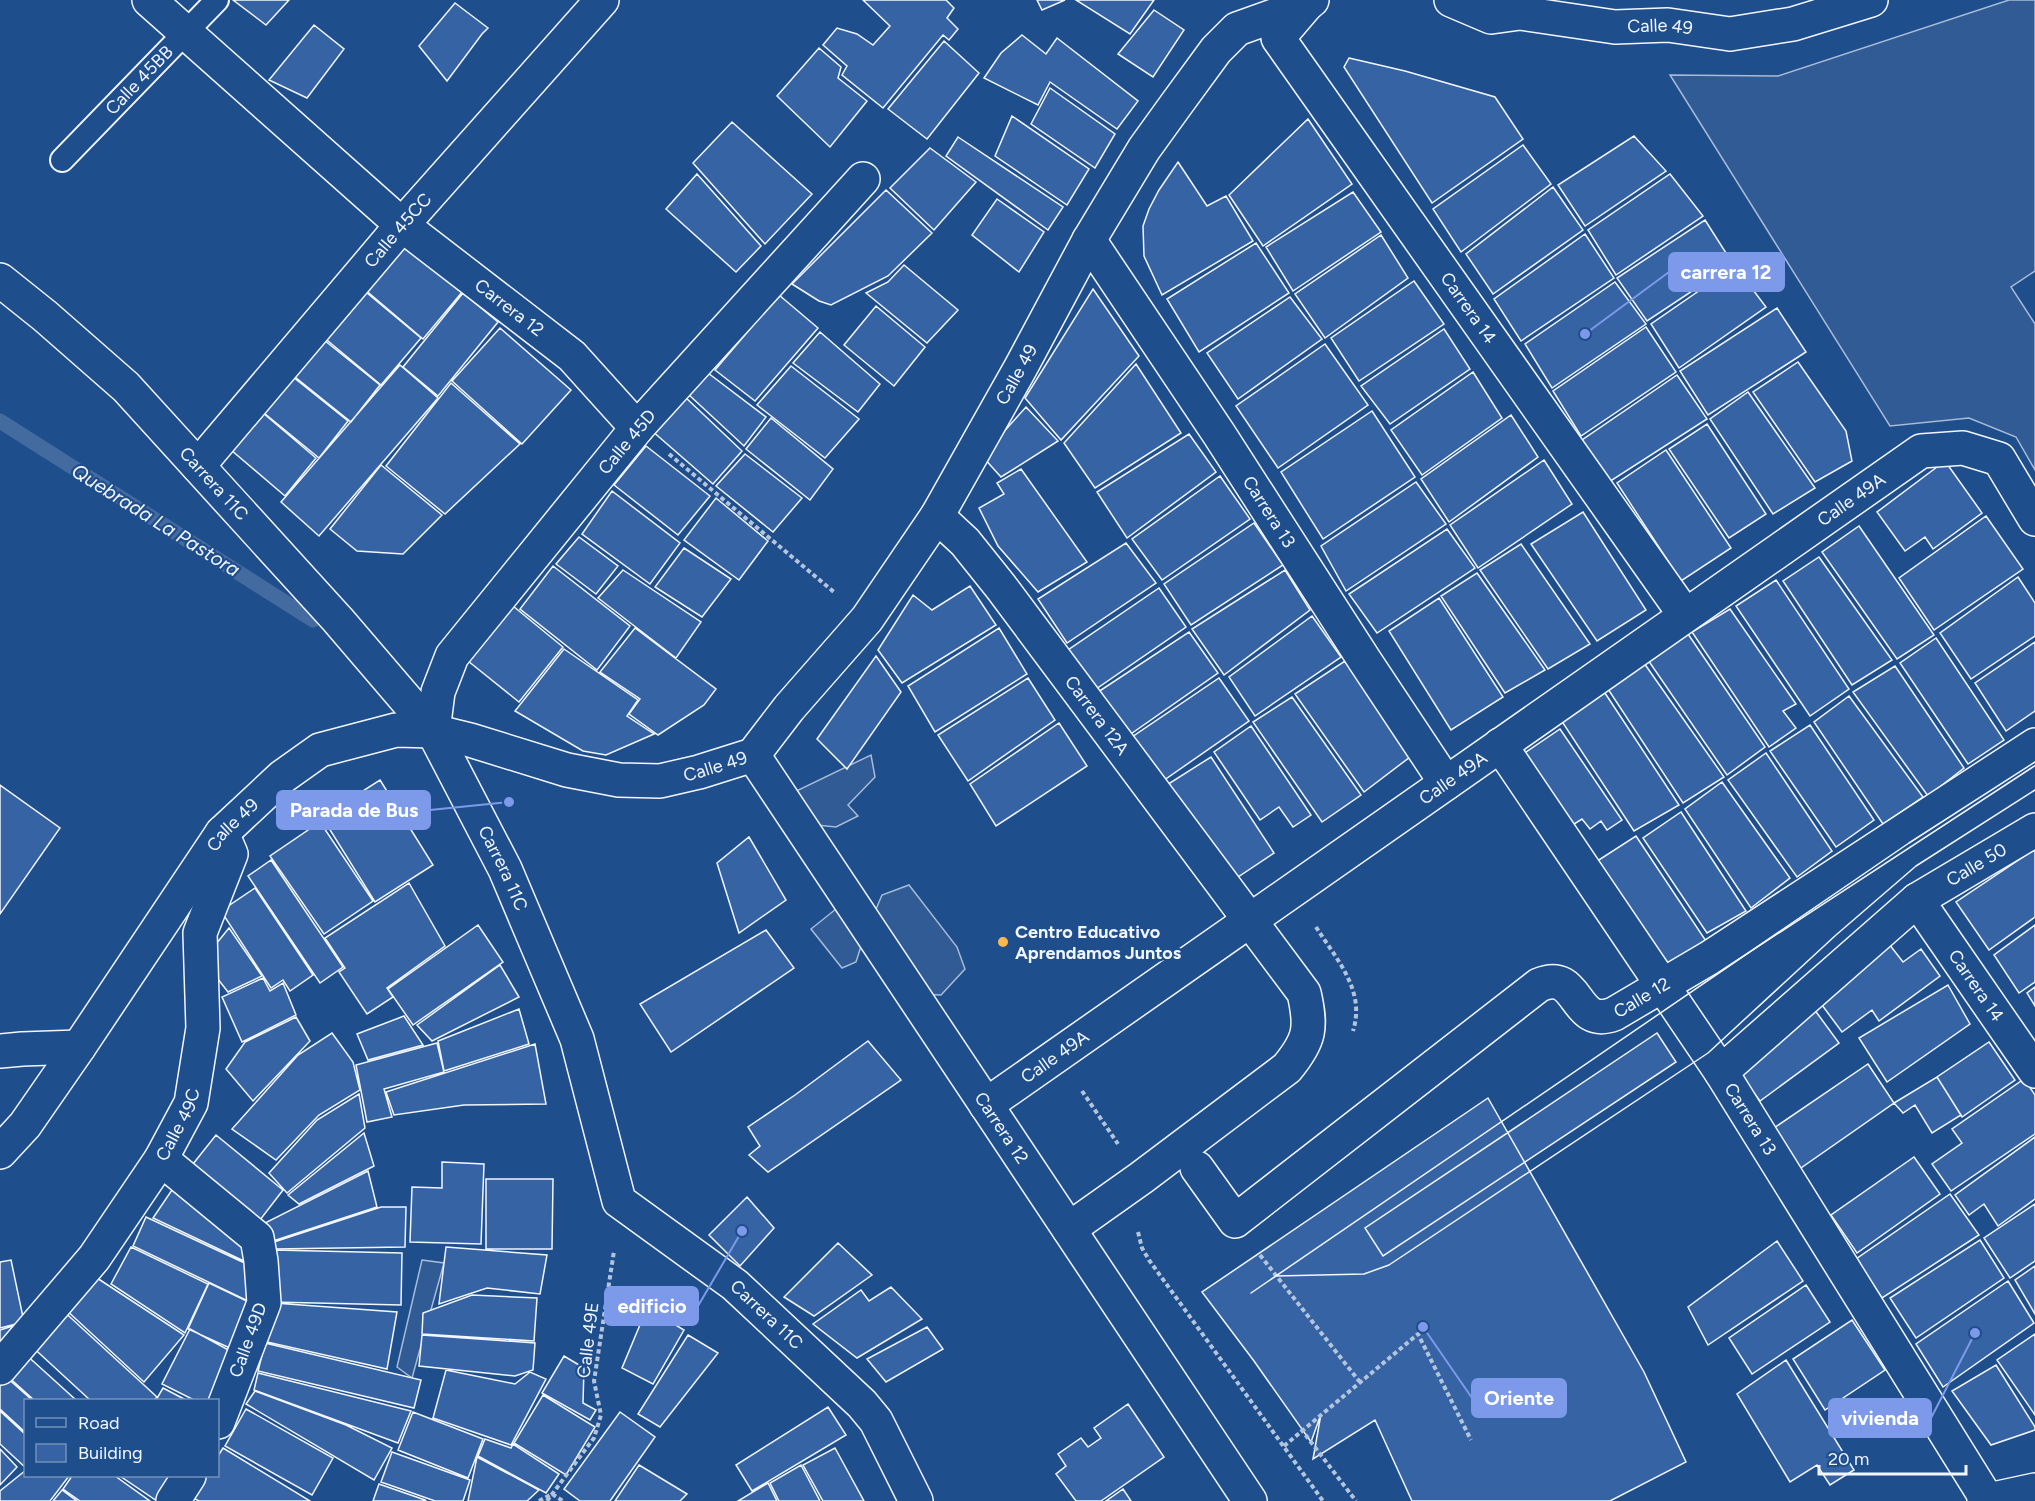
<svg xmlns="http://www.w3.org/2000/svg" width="2035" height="1501" font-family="Figtree,sans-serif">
  <rect width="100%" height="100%" fill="#1f4e8c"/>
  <!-- built -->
  <path fill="#305b95" stroke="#a8bbd7" stroke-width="1.5" d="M2009 0H2035V271L2011 287 2035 324V470L2016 437 1969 418 1890 426 1670 75 1778 76Z
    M871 755 875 777 848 805 858 816 836 827 806 824 786 796Z
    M909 885 957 947 965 969 941 995 915 994 868 928 882 895Z
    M841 905 863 940 856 962 842 968 811 929Z
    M422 1260 444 1263 412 1378 397 1367Z"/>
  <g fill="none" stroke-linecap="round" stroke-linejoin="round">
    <!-- stream -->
    <path stroke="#446ba0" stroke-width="15" d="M0 421 313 620"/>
  </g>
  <!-- building -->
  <path fill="#3563a3" stroke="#f2f6ff" stroke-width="1.5" d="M233 0H289L266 25Z
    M863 0H946L954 8 947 18 958 29 949 40 943 35 883 108 842 75 847 66 823 45 837 28 857 34 873 45 890 26Z
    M1037 0H1065L1042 10Z
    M1076 0H1154L1130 34Z
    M455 3 488 28 482 34 447 81 419 46Z
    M1154 10 1184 30 1153 77 1118 54Z
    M314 25 344 49 307 98 269 80Z
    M1022 35 1046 54 1057 38 1138 101 1117 129 1050 82 1038 105 984 78 1001 53Z
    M944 41 979 73 927 139 888 109Z
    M819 48 841 67 838 78 867 101 830 147 777 96Z
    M1349 58 1405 71 1495 97 1523 139 1432 203 1344 67Z
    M1050 88 1115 134 1095 168 1031 124Z
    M1012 116 1089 169 1067 205 995 156Z
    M1308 119 1352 184 1263 246 1229 195Z
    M732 122 812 194 765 244 693 163Z
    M1634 136 1666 171 1585 226 1558 185Z
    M958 137 1063 207 1048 230 946 156Z
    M1523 145 1551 184 1461 252 1433 209Z
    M930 148 976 182 934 230 890 188Z
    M1178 162 1207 206 1226 196 1253 241 1162 295 1144 256 1143 226 1149 209 1159 190Z
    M697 174 761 246 736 272 666 209Z
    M1670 174 1703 216 1616 275 1588 230Z
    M1553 187 1583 230 1493 294 1466 254Z
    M886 190 932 233 888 276 831 305 819 301 792 284Z
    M1353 192 1381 232 1293 291 1266 247Z
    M997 199 1044 232 1019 272 972 235Z
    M1705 220 1733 264 1647 321 1617 278Z
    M1585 234 1614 278 1521 341 1494 299Z
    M1381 235 1408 278 1325 338 1295 294Z
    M403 240 463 291 423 339 363 288Z
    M1256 243 1289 293 1199 352 1167 299Z
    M904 265 958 310 927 343 866 293 888 282Z
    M1735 266 1766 307 1679 368 1651 324Z
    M1414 281 1444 324 1359 381 1331 338Z
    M1615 282 1646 324 1552 388 1525 344Z
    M361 288 421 338 381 385 322 336Z
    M1093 289 1139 356 1061 440 1025 398Z
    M463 293 498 322 438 396 403 367Z
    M779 295 818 328 755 401 715 370Z
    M1290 297 1322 339 1238 399 1207 353Z
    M876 306 925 347 894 386 844 345Z
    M1777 308 1806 352 1708 415 1680 371Z
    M1646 327 1676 372 1581 436 1553 391Z
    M500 328 571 390 522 444 452 381Z
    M1444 329 1470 369 1390 424 1361 386Z
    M820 332 880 384 858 412 793 363Z
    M324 340 380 385 351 422 295 377Z
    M1325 344 1368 405 1278 468 1236 406Z
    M1798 362 1846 431 1852 461 1815 482 1753 392Z
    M1136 364 1181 433 1095 488 1064 443Z
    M400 365 438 398 319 536 281 502Z
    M791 366 859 419 825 458 757 405Z
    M1473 372 1502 418 1422 475 1391 430Z
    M708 373 766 417 744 446 688 394Z
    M1677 375 1707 419 1609 482 1582 440Z
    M293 377 348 421 319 458 264 413Z
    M451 383 520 444 445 514 386 466Z
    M1748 392 1815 488 1773 514 1710 419Z
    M684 396 742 451 713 484 651 430Z
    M1026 407 1058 441 1001 477 982 456Z
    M1372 411 1415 477 1323 539 1281 472Z
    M263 413 316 458 285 496 231 450Z
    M1511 415 1538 457 1449 522 1421 479Z
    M771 418 833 469 810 500 746 449Z
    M1707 424 1766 514 1729 538 1669 449Z
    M1189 434 1216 472 1127 538 1097 492Z
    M646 446 710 496 678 535 614 485Z
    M1666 450 1731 548 1681 581 1617 483Z
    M745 454 802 498 773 532 716 486Z
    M1544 460 1572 504 1478 568 1450 525Z
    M1945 461 1982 513 1933 549 1925 537 1905 551 1877 512Z
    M381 465 442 515 403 554 357 551 330 529Z
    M1021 469 1087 562 1038 592 998 546 979 508 1004 494 997 483Z
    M1220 476 1250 519 1162 580 1132 539Z
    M1416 482 1446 524 1346 591 1321 546Z
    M612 491 680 543 650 584 582 534Z
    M716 498 768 541 739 580 684 540Z
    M1583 512 1646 610 1597 641 1531 544Z
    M1986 516 2023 569 1934 630 1899 578Z
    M1254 523 1283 565 1191 625 1164 584Z
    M1859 526 1934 635 1897 659 1822 552Z
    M1447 529 1475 568 1377 633 1349 594Z
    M579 537 618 566 596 594 556 564Z
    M1126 543 1156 583 1067 643 1038 599Z
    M1521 544 1590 644 1548 669 1480 570Z
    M684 548 731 579 702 617 655 587Z
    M1819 557 1892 660 1852 685 1783 581Z
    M553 566 630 626 597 670 520 609Z
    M623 570 701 622 676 658 598 598Z
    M1285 570 1310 610 1224 675 1192 629Z
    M1477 573 1545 670 1505 693 1441 596Z
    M2018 577 2035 603V636L1971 679 1940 633Z
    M1776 580 1849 689 1810 716 1736 606Z
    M970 586 996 625 902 683 878 650 913 595 932 610Z
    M1159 588 1186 627 1096 689 1068 650Z
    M1439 598 1503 697 1451 730 1389 631Z
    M513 606 563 647 519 702 468 661Z
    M1730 609 1796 704 1783 711 1796 728 1769 747 1692 632Z
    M1312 616 1341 657 1255 716 1229 677Z
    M635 628 716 689 704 705 658 735 629 714 640 699 600 672Z
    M999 628 1027 674 935 732 908 686Z
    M1189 632 1218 673 1125 738 1095 694Z
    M1688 634 1765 747 1727 775 1648 660Z
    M1936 638 2004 740 1968 764 1900 663Z
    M2035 642V711L2006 731 1975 683Z
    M564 649 638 700 627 716 654 734 606 755 583 751 515 711Z
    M876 656 901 692 847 769 817 739Z
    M1345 661 1410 757 1364 792 1295 694Z
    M1644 663 1724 777 1683 803 1606 686Z
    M1895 666 1964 768 1928 796 1853 692Z
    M1028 678 1055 720 968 781 938 735Z
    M1219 678 1249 721 1160 783 1132 737Z
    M1601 687 1679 805 1634 831 1559 717Z
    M1849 696 1923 797 1883 824 1814 722Z
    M1292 697 1361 795 1322 822 1253 722Z
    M1059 723 1087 766 996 826 970 784Z
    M1810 725 1874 820 1836 847 1770 751Z
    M1251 726 1311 815 1293 827 1279 807 1260 820 1214 752Z
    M1560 729 1622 820 1607 830 1601 821 1590 829 1582 819 1571 826 1523 754Z
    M1766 753 1832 851 1797 877 1728 780Z
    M1211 757 1274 853 1229 883 1162 788Z
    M380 780 433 865 375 902 322 817Z
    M1722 782 1790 878 1751 908 1685 809Z
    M0 785 60 828 0 914Z
    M1681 812 1746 911 1707 933 1643 838Z
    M320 822 373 901 324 934 270 856Z
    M1636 836 1708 944 1664 974 1591 865Z
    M749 837 786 900 739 933 717 863Z
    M2035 849V917L1989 950 1956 902Z
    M271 860 343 967 320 983 248 876Z
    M409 883 445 946 387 988 393 997 367 1014 339 972 345 968 325 938Z
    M255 888 313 975 290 991 283 980 271 988 221 911Z
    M478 925 503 962 413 1025 388 989Z
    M2035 925V982L2019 993 1994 955Z
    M229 928 262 976 228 992 203 960Z
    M766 930 794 968 671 1052 640 1004Z
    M1889 944 1903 962 1921 949 1940 976 1879 1021 1872 1010 1842 1032 1816 997Z
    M500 965 519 997 432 1041 417 1025Z
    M263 978 270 991 283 983 296 1015 242 1042 222 997Z
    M1948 985 1970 1024 1887 1082 1859 1038Z
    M2035 987V1006L2027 993Z
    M519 1009 529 1044 444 1071 438 1041Z
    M1814 1009 1839 1043 1760 1101 1735 1068Z
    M404 1016 423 1045 368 1060 357 1034Z
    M296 1017 310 1041 253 1101 226 1069 245 1042Z
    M332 1033 353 1062 360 1090 319 1115 276 1160 232 1129 298 1055Z
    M1657 1033 1676 1062 1383 1256 1365 1228Z
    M868 1041 901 1080 768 1172 749 1155 760 1146 748 1127 795 1095Z
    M1989 1042 2015 1080 1962 1117 1937 1077Z
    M437 1043 444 1072 384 1089 392 1117 367 1122 356 1065Z
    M535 1044 546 1104 464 1105 394 1115 386 1092Z
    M1868 1064 1894 1103 1798 1170 1771 1130Z
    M1937 1077 1961 1115 1932 1133 1915 1105 1903 1113 1894 1103Z
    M2024 1079 2035 1095V1134L1951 1191 1932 1164 1962 1143 1952 1129Z
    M359 1094 365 1128 287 1193 269 1173 317 1120Z
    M1488 1098 1644 1372 1686 1462 1610 1501H1412L1375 1420 1313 1459 1321 1414 1311 1442 1254 1361 1202 1292Z
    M364 1133 374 1166 299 1204 288 1195Z
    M216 1135 283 1190 260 1220 193 1164Z
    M2035 1137V1199L1998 1226 1984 1204 1969 1215 1955 1195Z
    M1914 1157 1940 1194 1857 1253 1831 1215Z
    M442 1162 484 1164 481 1244 410 1242 412 1187 442 1188Z
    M368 1171 377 1207 270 1242 261 1225Z
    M486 1179H553L552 1249H486Z
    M178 1181 244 1236 246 1262 153 1218Z
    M1950 1194 1979 1235 1882 1298 1856 1259Z
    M747 1197 774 1228 740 1266 709 1235Z
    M2035 1204V1261L2010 1278 1984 1238Z
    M381 1207H406L405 1247 274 1249 271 1243Z
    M146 1217 251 1266 248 1301 133 1246Z
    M1980 1240 2004 1278 1916 1338 1890 1298Z
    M1777 1241 1803 1281 1708 1345 1688 1307Z
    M838 1243 872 1275 814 1316 784 1297Z
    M131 1247 208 1284 185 1333 111 1284Z
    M446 1247 547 1255 540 1294 487 1288 439 1304Z
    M274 1250 402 1253 401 1305 272 1302Z
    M11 1260 24 1322 0 1328V1262Z
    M2035 1266V1314L2015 1280Z
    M97 1278 184 1335 144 1382 64 1308Z
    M2008 1281 2034 1323 1943 1387 1916 1344Z
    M209 1283 253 1304 232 1349 188 1329Z
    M1806 1285 1830 1322 1752 1374 1729 1338Z
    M891 1287 922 1319 857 1358 813 1324 861 1290 869 1301Z
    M472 1295 537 1298 534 1341 422 1334 423 1313Z
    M274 1303 397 1312 387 1369 267 1342Z
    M59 1307 157 1397 154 1400H90L27 1342Z
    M647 1308 684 1330 653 1384 622 1368Z
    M1852 1320 1885 1370 1825 1410 1793 1359Z
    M16 1325 0 1363V1330Z
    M927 1327 943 1349 886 1382 867 1359Z
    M190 1329 234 1353 209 1400H194L162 1384Z
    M2035 1334V1415L1997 1360Z
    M422 1335 535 1343 533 1370 515 1376 419 1366Z
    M688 1335 718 1353 660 1427 638 1414Z
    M265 1343 421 1380 414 1408 258 1371Z
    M23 1352 76 1400H34L4 1373Z
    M564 1356 584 1368 583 1403 596 1410 590 1420 542 1393Z
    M1786 1360 1854 1470 1830 1485 1817 1465 1790 1482 1737 1394Z
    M1996 1365 2035 1427V1430L1991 1445 1952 1391Z
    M446 1370 515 1384 530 1372 546 1379 511 1445 433 1418Z
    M258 1373 411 1411 398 1443 254 1390Z
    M5 1376 32 1400H26V1433L0 1409V1381Z
    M163 1388 186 1400H156Z
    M255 1391 346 1425 392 1448 374 1480 246 1404Z
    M543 1395 595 1427 566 1475 514 1443Z
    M1128 1404 1164 1457 1101 1501H1076L1056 1474 1066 1466 1058 1454 1081 1438 1088 1447 1101 1438 1094 1428Z
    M828 1407 846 1435 752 1491 736 1465Z
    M246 1409 333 1458 312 1495 225 1446Z
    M0 1411 26 1435V1468L0 1444Z
    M413 1412 483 1439 468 1478 398 1450Z
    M620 1412 655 1437 610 1501H580L564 1489Z
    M485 1439 511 1448 513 1444 559 1474 546 1493 478 1456Z
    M223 1448 310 1501H199L191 1497 205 1476H218V1456Z
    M835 1448 864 1501H823L803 1465Z
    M0 1449 17 1467 0 1485Z
    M392 1452 470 1480 463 1501H435L381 1482Z
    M477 1457 539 1490 527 1501H468Z
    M639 1465 687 1494 680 1501H615Z
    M801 1465 820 1501H779L770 1483Z
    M26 1470V1476H69L50 1501H0V1491Z
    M72 1476H115L150 1501H80L63 1489Z
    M120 1476H171L157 1501Z
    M768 1483 777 1501H738Z
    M379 1484 425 1500 426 1501H373Z
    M1123 1489 1131 1501H1106Z
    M62 1490 77 1501H53Z"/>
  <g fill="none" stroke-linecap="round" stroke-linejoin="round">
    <defs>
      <g id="service">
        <path id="s1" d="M62 160 217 0"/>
      </g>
      <g id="pedestrian">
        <path id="s2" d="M1197 1168 1235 1221 1539 985C1581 967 1572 1030 1614 1014L1709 958 2035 745"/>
      </g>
      <g id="minor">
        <path id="s3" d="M149 0 402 225 572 356 637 428"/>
        <path id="s4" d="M1307 4 1278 38 1685 615"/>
        <path id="s5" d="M863 179 637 428 452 656 438 692 433 731 505 869 577 1039 619 1201 735 1285 862 1404 876 1421 916 1501"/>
        <path id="s6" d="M1089 240 1219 434 1365 661 1446 783"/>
        <path id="s7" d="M198 466 402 225 602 0"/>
        <path id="s8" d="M937 516 965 542 1001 587 1304 993C1312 1028 1310 1040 1287 1068L1141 1178 1069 1229"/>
        <path id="s9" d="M1500 745 1721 1072 1988 1501"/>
        <path id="s10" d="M753 755 1250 1501"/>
        <path id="s11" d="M1917 900 2035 1071"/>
        <path d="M0 1051 22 1049 79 1047"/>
        <path id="s12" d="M1721 1072 1917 900 2035 830"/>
        <path id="s13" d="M986 1105 1921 451 1963 448 1999 459 2035 519"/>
        <path d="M161 1159 257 1238 261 1261 264 1303 218 1422"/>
        <path id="s14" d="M0 1368 94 1258 161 1159 191 1103 203 1028 200 933 231 854 222 833"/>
        <path d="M173 1501 189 1476"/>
        <path d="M1984 1501 2035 1490"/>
      </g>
      <g id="tertiary">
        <path id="s15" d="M0 280 45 316 126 387 338 620 433 731"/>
      </g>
      <g id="secondary">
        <path id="s16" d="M1451 0 1491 17 1520 13 1615 27 1668 25 1730 34 1793 24 1871 0"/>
        <path id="s17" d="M0 1152 25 1125 79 1047 222 833 282 777 320 750 396 730 433 731 470 740 567 770 619 780 660 781 699 772 753 755 789 708 867 619 937 516 1021 367 1089 240 1144 149 1175 106 1216 50 1237 29 1307 4 1312 0"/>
      </g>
    </defs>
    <!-- service casing -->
    <use href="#service" stroke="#f2f6ff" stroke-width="26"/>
    <!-- pedestrian casing -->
    <use href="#pedestrian" stroke="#f2f6ff" stroke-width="36"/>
    <!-- minor casing -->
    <use href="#minor" stroke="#f2f6ff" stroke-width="36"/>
    <!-- tertiary casing -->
    <use href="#tertiary" stroke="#f2f6ff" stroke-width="36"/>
    <!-- secondary casing -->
    <use href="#secondary" stroke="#f2f6ff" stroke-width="36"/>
    <!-- path -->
    <path stroke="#b3c4dc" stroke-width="4" stroke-dasharray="4.5 3" stroke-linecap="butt" d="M669 454 834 592
      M1316 927C1336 959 1366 990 1353 1031
      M1082 1091 1118 1144
      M1138 1232 1142 1248 1149 1260 1323 1501
      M1260 1255 1359 1381
      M1301 1429 1356 1501
      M1284 1446 1418 1334 1471 1440
      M539 1501 552 1494 563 1501
      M547 1501 594 1438 601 1415 594 1381 614 1251"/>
    <!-- service -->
    <use href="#service" stroke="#1f4e8c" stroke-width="22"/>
    <!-- pedestrian -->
    <use href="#pedestrian" stroke="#1f4e8c" stroke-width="33"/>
    <!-- minor -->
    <use href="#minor" stroke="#1f4e8c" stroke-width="33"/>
    <!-- tertiary -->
    <use href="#tertiary" stroke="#1f4e8c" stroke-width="33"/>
    <!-- secondary -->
    <use href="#secondary" stroke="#1f4e8c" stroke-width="33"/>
    <!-- tram -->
    <path stroke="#f2f6ff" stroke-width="1.5" d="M1276 1276 1364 1274 1389 1265 1708 1053 1836 935 1916 866 2035 790
      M1251 1293 1909 843 2035 762"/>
  </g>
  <!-- markers -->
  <circle fill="#ffb74d" stroke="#1f4e8c" stroke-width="2" cx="1003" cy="942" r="6"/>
  <g text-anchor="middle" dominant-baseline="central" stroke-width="4.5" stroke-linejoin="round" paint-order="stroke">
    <!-- street labels -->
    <g font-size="18" fill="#f2f6ff" stroke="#1f4e8c">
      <text stroke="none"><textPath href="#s16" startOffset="214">Calle 49</textPath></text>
      <text stroke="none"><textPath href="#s1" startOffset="111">Calle 45BB</textPath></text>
      <text stroke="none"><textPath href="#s7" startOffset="309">Calle 45CC</textPath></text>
      <text stroke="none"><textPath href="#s3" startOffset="474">Carrera 12</textPath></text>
      <text stroke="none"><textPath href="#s4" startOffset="375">Carrera 14</textPath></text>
      <text stroke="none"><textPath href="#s17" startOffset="1428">Calle 49</textPath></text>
      <text transform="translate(627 442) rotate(-50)">Calle 45D</text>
      <text stroke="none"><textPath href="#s15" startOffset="296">Carrera 11C</textPath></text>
      <text stroke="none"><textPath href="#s13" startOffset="1056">Calle 49A</textPath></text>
      <text stroke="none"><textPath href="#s6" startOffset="326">Carrera 13</textPath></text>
      <text stroke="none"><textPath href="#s8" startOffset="256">Carrera 12A</textPath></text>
      <text stroke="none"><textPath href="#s17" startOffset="924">Calle 49</textPath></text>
      <text stroke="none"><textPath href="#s13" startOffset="570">Calle 49A</textPath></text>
      <text stroke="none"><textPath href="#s17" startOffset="402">Calle 49</textPath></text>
      <text stroke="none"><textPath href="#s12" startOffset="330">Calle 50</textPath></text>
      <text stroke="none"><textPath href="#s5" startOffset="862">Carrera 11C</textPath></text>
      <text stroke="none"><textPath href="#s11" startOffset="104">Carrera 14</textPath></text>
      <text stroke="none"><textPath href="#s2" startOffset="572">Calle 12</textPath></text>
      <text stroke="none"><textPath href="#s13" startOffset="84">Calle 49A</textPath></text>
      <text stroke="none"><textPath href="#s9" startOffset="450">Carrera 13</textPath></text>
      <text stroke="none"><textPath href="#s14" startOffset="303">Calle 49C</textPath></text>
      <text stroke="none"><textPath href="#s10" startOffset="448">Carrera 12</textPath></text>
      <text stroke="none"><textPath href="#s5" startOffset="1402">Carrera 11C</textPath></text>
      <text transform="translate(248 1340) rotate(-70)">Calle 49D</text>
      <text transform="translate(588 1340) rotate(-83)">Calle 49E</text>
    </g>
    <!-- poi labels -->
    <g font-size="18" font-weight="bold" fill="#f2f6ff" stroke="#1f4e8c" text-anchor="start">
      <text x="1015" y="932">Centro Educativo<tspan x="1015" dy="21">Aprendamos Juntos</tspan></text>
    </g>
    <!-- water labels -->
    <g font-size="20" font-style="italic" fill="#f2f6ff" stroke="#1f4e8c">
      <text transform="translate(156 520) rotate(32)">Quebrada La Pastora</text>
    </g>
  </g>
  <!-- callouts -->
  <path fill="none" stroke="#7d9aea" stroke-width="2" d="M1585 334L1669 272M509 802L430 810M742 1231L698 1306M1423 1327L1472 1398M1975 1333L1931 1418"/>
  <g fill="#7d9aea" stroke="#1f4e8c" stroke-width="2">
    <circle cx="1585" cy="334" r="6"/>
    <circle cx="509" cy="802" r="6"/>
    <circle cx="742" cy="1231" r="6"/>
    <circle cx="1423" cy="1327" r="6"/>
    <circle cx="1975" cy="1333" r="6"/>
  </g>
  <g fill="#7d9aea" stroke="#7d9aea" stroke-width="2">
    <rect x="1669" y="253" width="115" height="38" rx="6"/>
    <rect x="277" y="791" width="153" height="38" rx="6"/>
    <rect x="605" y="1287" width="93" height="38" rx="6"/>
    <rect x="1472" y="1379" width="94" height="38" rx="6"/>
    <rect x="1829" y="1399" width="102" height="38" rx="6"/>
  </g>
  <g font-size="20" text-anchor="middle" font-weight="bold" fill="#fff">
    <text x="1726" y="279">carrera 12</text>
    <text x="354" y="817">Parada de Bus</text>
    <text x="652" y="1313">edificio</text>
    <text x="1519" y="1405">Oriente</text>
    <text x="1880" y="1425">vivienda</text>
  </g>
  <!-- legend -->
  <rect x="24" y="1399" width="195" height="78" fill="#1f4e8c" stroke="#7391ba" stroke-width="1.5"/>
  <rect x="36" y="1418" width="30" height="9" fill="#1f4e8c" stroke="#7391ba" stroke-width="1.5"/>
  <text x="78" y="1429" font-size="18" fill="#f2f6ff">Road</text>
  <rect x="36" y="1444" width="30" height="18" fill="#3563a3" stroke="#7391ba" stroke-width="1.5"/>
  <text x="78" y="1459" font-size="18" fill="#f2f6ff">Building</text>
  <!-- scale -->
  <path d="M1819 1465v9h147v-9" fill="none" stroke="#f2f6ff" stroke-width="3"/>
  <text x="1828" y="1465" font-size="18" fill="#f2f6ff" stroke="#1f4e8c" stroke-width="4.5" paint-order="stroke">20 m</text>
</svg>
